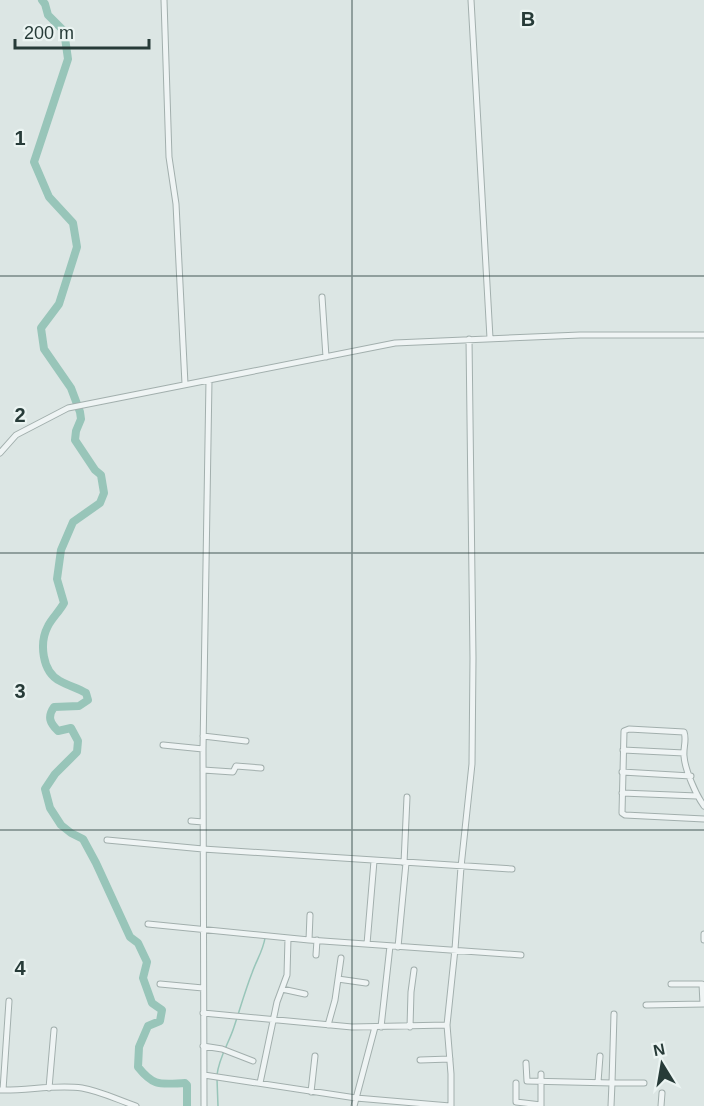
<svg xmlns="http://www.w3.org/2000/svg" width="704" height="1106" font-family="Helvetica,sans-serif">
  <rect width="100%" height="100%" fill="#dce6e4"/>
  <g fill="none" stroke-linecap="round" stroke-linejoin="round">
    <!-- stream -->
    <path stroke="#98c5b9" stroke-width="1.5" d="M217 1075C219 1057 229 1043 234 1027 240 1009 245 991 252 973 256 961 263 951 265 938
      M217 1079 218 1106"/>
    <!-- river -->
    <path stroke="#98c5b9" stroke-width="8" d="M42 0 45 4 48 15 64 31 68 59 34 162 49 197 73 223 77 247 59 304 41 328 44 349 71 388 80 412 81 419 76 431 75 440 95 470 101 475 104 493 100 503 73 522 61 550 57 579 64 603C59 612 52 618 48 626 39 643 42 672 60 681 69 686 78 688 86 693L88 700 79 706 54 707C47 717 50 723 58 731L71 728 78 741 77 752 55 774 45 789 50 808 61 825 71 833 83 839 96 863 130 937 138 943 147 962 143 978 152 1003 162 1010 160 1021 148 1026 139 1047 138 1067C154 1087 160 1084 185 1083L187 1085V1106"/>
    <defs>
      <path id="minor" d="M164 0 169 157 176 204 185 384
        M471 0 490 338
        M322 297 326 357
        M0 453 16 435 68 408 209 380
        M203 736 246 741
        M163 745 203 749
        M623 750 684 753
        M203 770 233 772 236 766 261 768
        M622 772 691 776
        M622 793 697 796
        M704 806C696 795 685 770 684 756 683 748 687 740 684 732L629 729 624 731 622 813 625 815 704 819
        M191 821 203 822
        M107 840 203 849 512 869
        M404 863 407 797
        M148 924 309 940 521 955
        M704 934V940
        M309 940 310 915
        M367 944 374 861
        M398 947 406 863
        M316 955 317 940
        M338 979 366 983
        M160 984 203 988
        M671 984H702L703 1004
        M282 989 305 994
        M646 1005 704 1004
        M203 1013 352 1027 447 1025
        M614 1014 612 1083H644
        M328 1025 335 1000 341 958
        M381 1027 390 946
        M410 1027 411 992 414 970
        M203 1046 222 1049 253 1061
        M420 1060 450 1059
        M526 1063 527 1081 612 1083 611 1106
        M204 1075 356 1098 450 1106
        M598 1082 600 1056
        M260 1083 277 1002 287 975 288 938
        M516 1083V1102L541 1105
        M49 1088 54 1030
        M0 1090C27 1091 55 1084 82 1088 100 1091 118 1100 136 1106
        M3 1090 9 1001
        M311 1092 315 1056
        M204 1106 203 749 209 380 395 343 580 335H704
        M354 1106 375 1027
        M451 1106V1074L447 1025 455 949 461 867 472 764 473 658 469 339
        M541 1106V1074
        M661 1106 662 1093"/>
    </defs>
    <!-- minor casing -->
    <use href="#minor" stroke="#a2afad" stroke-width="7"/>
    <!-- minor -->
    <use href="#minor" stroke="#eff4f4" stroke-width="5"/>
  </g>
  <!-- grid -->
  <path fill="none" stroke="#273b38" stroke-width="1.5" stroke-opacity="0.55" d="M352 0V1106M0 276H704M0 553H704M0 830H704"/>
  <g font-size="20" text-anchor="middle" font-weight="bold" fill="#273b38" stroke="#ebf4f2" stroke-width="4.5" stroke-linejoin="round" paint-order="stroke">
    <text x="528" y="26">B</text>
    <text x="20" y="145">1</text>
    <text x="20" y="422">2</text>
    <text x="20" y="698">3</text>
    <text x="20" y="975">4</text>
  </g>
  <!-- north arrow -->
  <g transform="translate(662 1064) rotate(349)" stroke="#ebf4f2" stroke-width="4.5" paint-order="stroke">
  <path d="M0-4.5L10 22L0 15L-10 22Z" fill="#273b38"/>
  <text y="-9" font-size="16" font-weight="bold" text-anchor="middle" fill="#273b38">N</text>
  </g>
  <!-- scale -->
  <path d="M15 39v9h134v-9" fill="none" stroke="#273b38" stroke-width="3"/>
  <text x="24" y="39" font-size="18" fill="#273b38" stroke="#ebf4f2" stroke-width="4.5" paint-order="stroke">200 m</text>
</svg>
